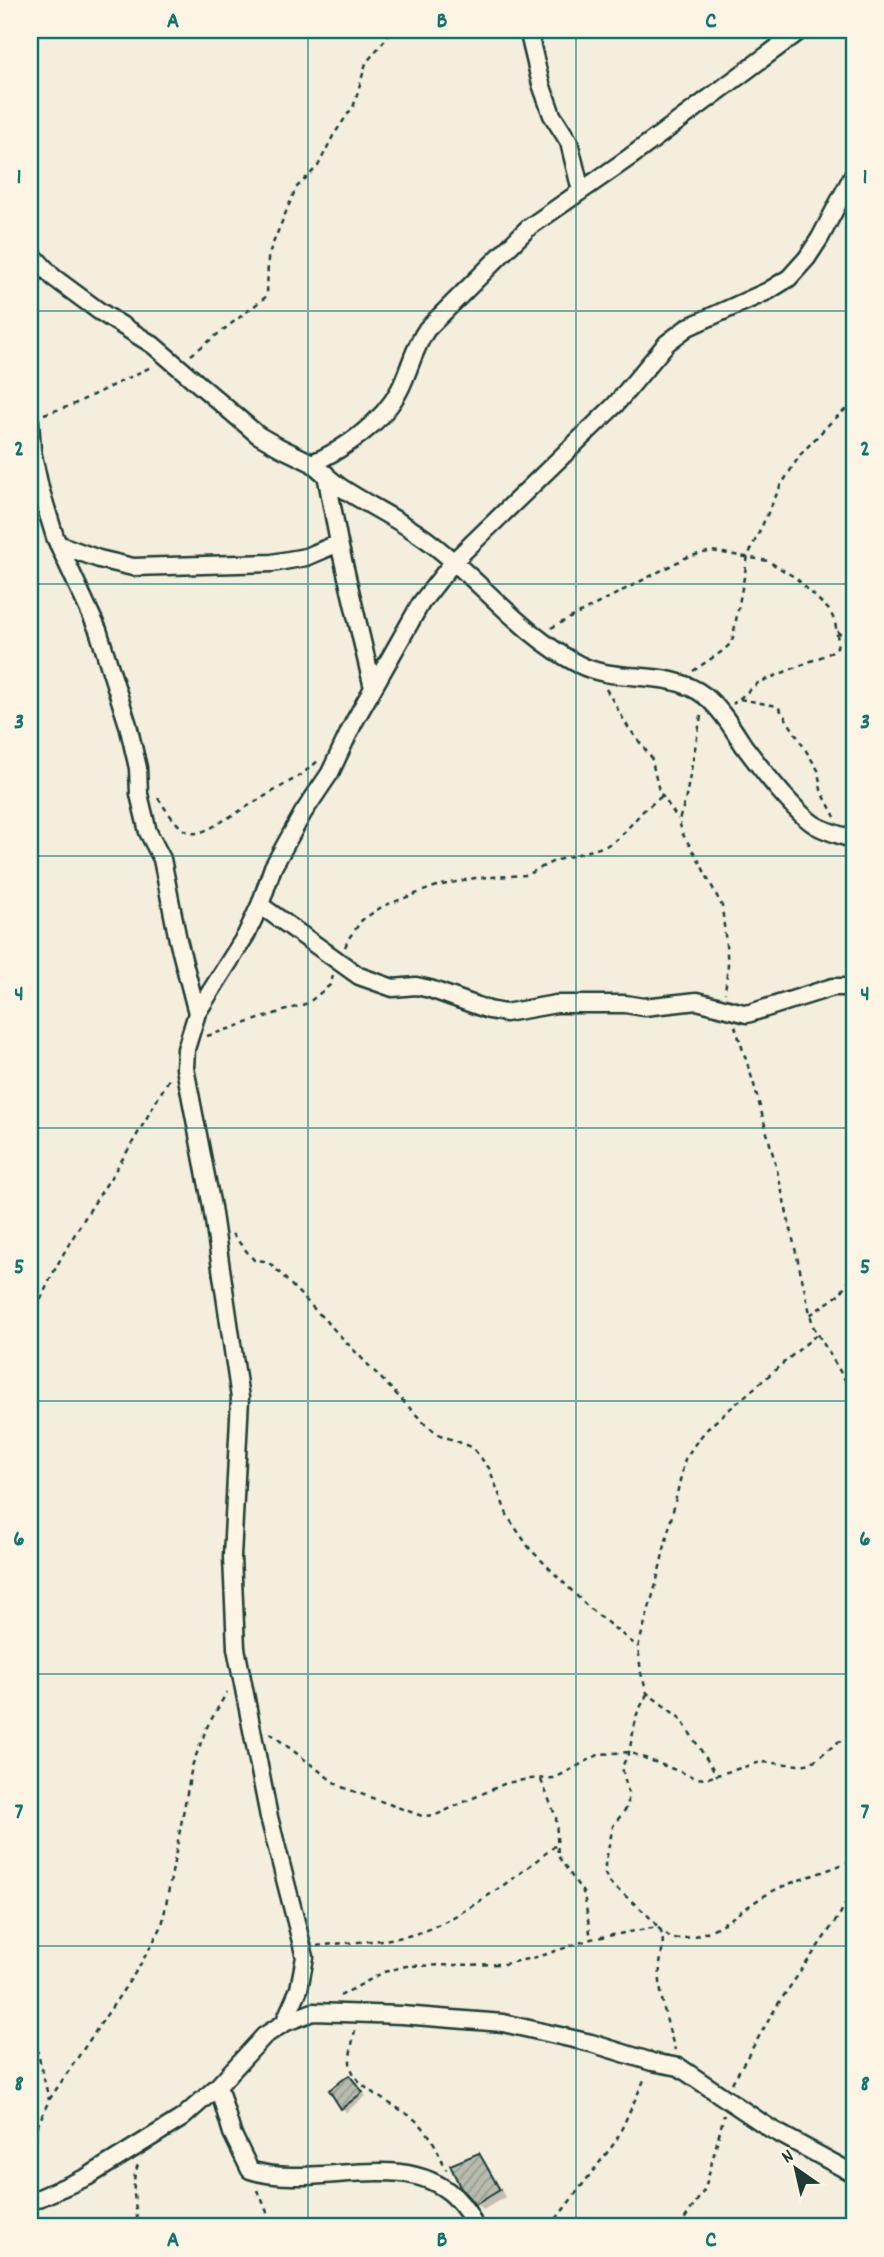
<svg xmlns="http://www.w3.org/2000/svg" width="884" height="2257" font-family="Dekko,sans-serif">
  <defs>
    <pattern id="building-hatch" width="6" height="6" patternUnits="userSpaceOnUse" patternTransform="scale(1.75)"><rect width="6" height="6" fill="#b8bcae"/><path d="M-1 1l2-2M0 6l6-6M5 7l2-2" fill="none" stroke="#959a8e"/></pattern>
  </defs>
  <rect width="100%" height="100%" fill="#f3eede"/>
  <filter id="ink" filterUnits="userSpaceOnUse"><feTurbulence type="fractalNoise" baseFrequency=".0143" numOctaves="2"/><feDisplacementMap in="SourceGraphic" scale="14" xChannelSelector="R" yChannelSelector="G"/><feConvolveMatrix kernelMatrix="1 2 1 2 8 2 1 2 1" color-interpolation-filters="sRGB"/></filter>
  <g filter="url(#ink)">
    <!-- shadow -->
    <path fill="#0003" d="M349 2077 366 2096 346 2112 331 2091Z
      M478 2155 485 2161 505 2197 483 2210 461 2186Z"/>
    <!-- building -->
    <path fill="url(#building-hatch)" stroke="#1f3d34" stroke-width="2" d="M349 2075 363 2092 341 2109 329 2090Z
      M479 2153 500 2190 475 2205 460 2187 450 2165Z"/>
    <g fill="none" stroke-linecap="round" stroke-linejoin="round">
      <defs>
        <path id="street" d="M528 30 541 84 552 115 569 142 581 191
          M30 252 53 277 99 311 153 345 258 435 279 447 312 463C345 449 383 422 400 389 410 369 414 347 427 329L528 228 630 157 801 30
          M30 421 32 451 40 488 55 537 98 630 128 725 138 768 139 794 148 832 162 859 178 940 197 1013
          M312 463C323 472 333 483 345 490 373 508 404 522 431 543 481 581 522 635 578 664 618 685 668 667 705 696 721 709 733 729 744 746 760 767 793 811 815 825 827 832 841 835 854 840
          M326 474 339 543 373 688
          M58 544 99 559 133 567 272 563 306 557 339 543
          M260 905 359 976 393 988 416 986 430 989 489 1010 505 1013 556 1004H625L644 1007 697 1001 747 1014 833 987H854
          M284 2023 299 1989 305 1957 269 1817 236 1648 232 1557 240 1398 212 1207 185 1068 186 1049 197 1013 246 935 260 905 273 867 303 813 330 773 354 722 421 603 454 561 615 405 667 343 688 327 768 291 789 278 807 258 820 238 854 173
          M218 2086 232 2133 250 2170C313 2191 401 2147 454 2196 463 2205 471 2215 474 2227
          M30 2202 87 2177 182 2118 218 2086 264 2036 284 2023 313 2012 402 2015 503 2023 591 2043 652 2062 679 2067 771 2129 854 2174"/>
      </defs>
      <!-- street casing -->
      <use href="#street" stroke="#1f3d34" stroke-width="21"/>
      <!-- path -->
      <path stroke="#1f3d34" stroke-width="2.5" stroke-dasharray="5 5" stroke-linecap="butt" d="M30 30H31
        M191 355 267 296 268 259 271 248 296 188 318 166 333 136 354 105 366 63 393 30
        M44 414 70 406 153 366
        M551 628 687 557 712 551 768 561 796 578 830 611 835 622 838 641 837 647 828 654 758 683 733 704
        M837 631 854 649
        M693 671 724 650 732 642 748 556 780 487 800 455 829 424 854 402
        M606 689 628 727 651 757 659 791 678 819
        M740 699 777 706 782 712 818 770 821 790 835 817
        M701 716 685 802 679 820 682 833 698 859 722 906 728 964 725 993
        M158 798C165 808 180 833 193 833 198 834 204 831 209 829L301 775 318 761
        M345 947 349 938 362 920 383 906 437 886 475 878 527 875 554 861 606 846 620 837 643 811 662 796
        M735 1026 753 1081 776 1166 813 1326 854 1395
        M207 1036 308 1003 330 985 333 976
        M232 1234 254 1260 264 1261 272 1265 426 1425 440 1435 472 1447 489 1468 508 1517 530 1549 589 1608 638 1647
        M810 1315 840 1294 854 1274
        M30 1328C51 1264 90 1211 125 1155 141 1129 155 1102 171 1076
        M816 1335 710 1426 697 1441 685 1459 656 1584 638 1647 641 1673 647 1693 680 1718 717 1775 761 1762 800 1765 811 1763 838 1742 854 1737
        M647 1694 637 1714 629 1752 622 1767 628 1793V1806L613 1826 605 1865V1874L610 1883C624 1896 652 1915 661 1932 665 1941 661 1955 660 1965 658 1994 667 2022 675 2050
        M270 1733 339 1786 422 1816 436 1815 506 1783 529 1779 555 1778 600 1754 629 1752 696 1778 705 1779 717 1775
        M541 1780 556 1817 558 1856 584 1894 591 1939
        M317 1946C345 1942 375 1942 403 1937 450 1928 519 1875 556 1845
        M340 1996 384 1972 406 1966 504 1964 541 1956 591 1939 657 1927 672 1939C717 1938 737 1910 773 1891 799 1878 828 1872 854 1859
        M30 2019 49 2100
        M355 2030C353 2040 350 2052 350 2062 352 2089 396 2104 414 2119 431 2133 438 2150 446 2170
        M732 2083 778 2004 839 1916 854 1888
        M30 2156 38 2125 49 2100 139 1967 162 1926 192 1766 207 1727 227 1692
        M138 2165C129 2185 137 2207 138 2227
        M30 2171 31 2186
        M258 2190 273 2227
        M550 2227 616 2141 645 2078
        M679 2227 705 2189 724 2115"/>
      <!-- street -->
      <use href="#street" stroke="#fcf5e5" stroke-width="16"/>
    </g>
  </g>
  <!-- grid -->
  <path fill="none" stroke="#0f766e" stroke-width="2" stroke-opacity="0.55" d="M308 30V2227M576 30V2227M30 311H854M30 584H854M30 856H854M30 1128H854M30 1401H854M30 1674H854M30 1946H854"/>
  <!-- margin -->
  <rect width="884" height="2257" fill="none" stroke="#fcf5e5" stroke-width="77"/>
  <!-- north arrow -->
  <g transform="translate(796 2169) rotate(326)" stroke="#fcf5e5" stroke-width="5" paint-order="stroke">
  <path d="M0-5L12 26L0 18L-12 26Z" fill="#1f3d34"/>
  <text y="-10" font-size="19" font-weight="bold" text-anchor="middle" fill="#1f3d34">N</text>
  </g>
  <rect x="38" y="38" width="808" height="2180" fill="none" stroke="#0f766e" stroke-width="2.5"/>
  <g font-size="23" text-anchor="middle" font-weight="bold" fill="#0f766e">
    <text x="173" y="27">A</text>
    <text x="442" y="27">B</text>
    <text x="711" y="27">C</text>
    <text x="19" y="183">1</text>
    <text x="865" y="183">1</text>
    <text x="19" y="455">2</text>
    <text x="865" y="455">2</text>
    <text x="19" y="728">3</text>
    <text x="865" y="728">3</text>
    <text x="19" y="1000">4</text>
    <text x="865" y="1000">4</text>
    <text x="19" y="1273">5</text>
    <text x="865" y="1273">5</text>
    <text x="19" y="1545">6</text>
    <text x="865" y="1545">6</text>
    <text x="19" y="1818">7</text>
    <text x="865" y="1818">7</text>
    <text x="19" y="2090">8</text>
    <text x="865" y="2090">8</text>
    <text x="173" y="2246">A</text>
    <text x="442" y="2246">B</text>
    <text x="711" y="2246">C</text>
  </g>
</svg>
